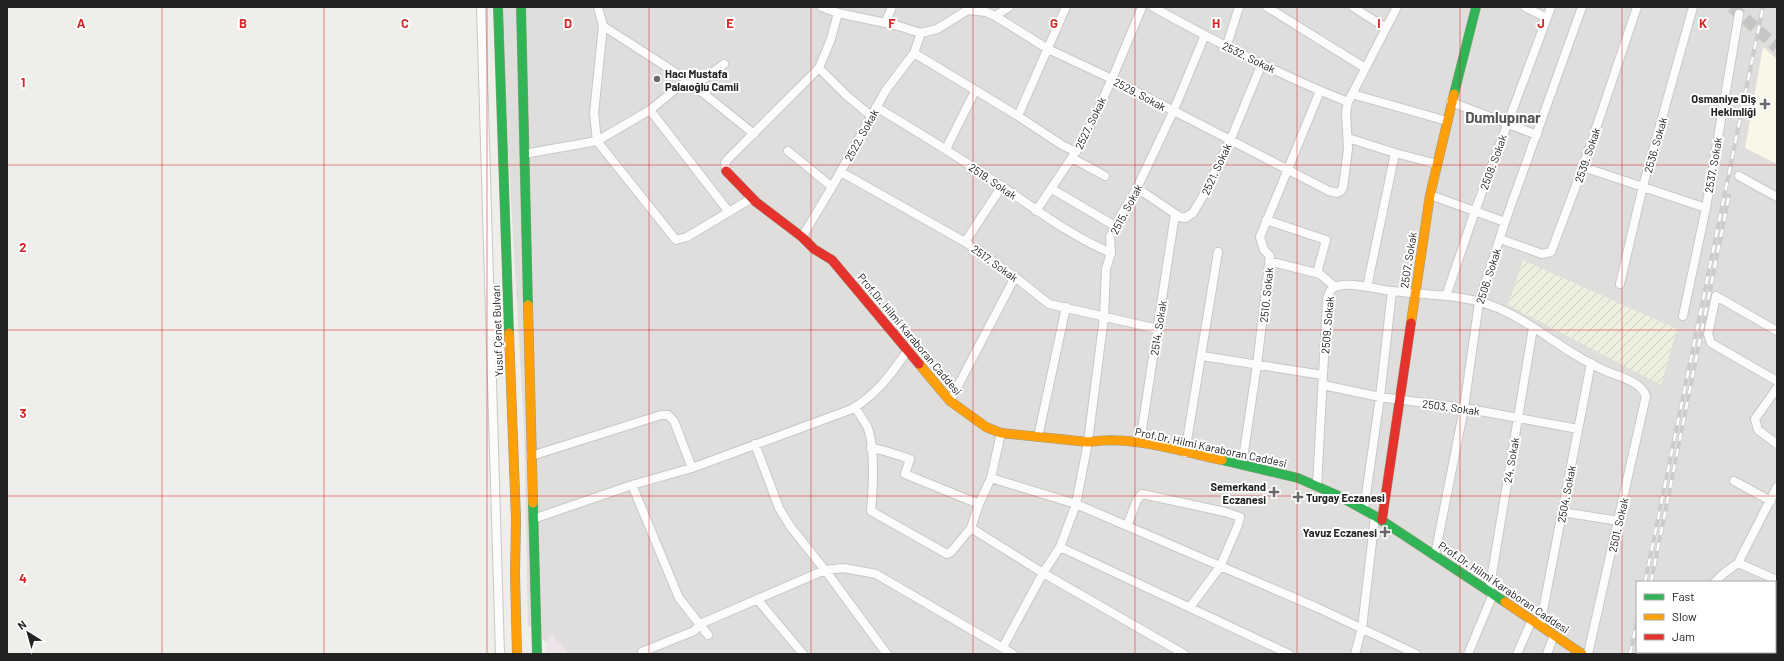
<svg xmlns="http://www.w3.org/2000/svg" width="1784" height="661" font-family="Barlow,sans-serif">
  <defs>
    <pattern id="farmland-furrows" width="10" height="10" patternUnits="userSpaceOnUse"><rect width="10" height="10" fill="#efefdf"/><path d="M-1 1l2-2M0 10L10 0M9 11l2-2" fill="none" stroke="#cdcdbf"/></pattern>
  </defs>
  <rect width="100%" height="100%" fill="#f0eeeb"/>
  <!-- residential -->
  <path fill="#dfdedc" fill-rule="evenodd" d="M501 7H1777V654H559L528 625 524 427 510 183ZM1637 582H1775V652H1637Z"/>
  <!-- industrial -->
  <path fill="#ede4e9" d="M552 634 569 654H547V639Z"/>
  <!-- education -->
  <path fill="#f8f7e8" d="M1763 47 1777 59V164L1745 148Z"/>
  <!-- farmland -->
  <path fill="url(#farmland-furrows)" d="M1523 260 1677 329 1661 385 1508 305Z"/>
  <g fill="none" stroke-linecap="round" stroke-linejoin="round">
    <!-- secondary-tunnel -->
    <path stroke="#c7c5c3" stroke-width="12" stroke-dasharray="12 6" stroke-linecap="butt" d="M1732 7 1777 47"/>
    <defs>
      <path id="street" d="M481 7 500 654
        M598 7 603 26 687 80 754 134
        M822 7 838 13 895 25 921 33 937 29 968 10 986 12 995 16 1009 7
        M1153 7C1216 42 1281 76 1348 102
        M1267 7 1365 68
        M1353 7 1386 28
        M1525 7 1547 18
        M995 16 1048 49 1112 79 1329 191 1337 193 1341 191 1343 187 1348 149 1346 112 1348 102 1397 7
        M885 23 892 7
        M603 26 594 113 597 141 676 240 687 237 752 198
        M1227 45 1239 7
        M914 53 1018 116 1062 145 1076 152
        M819 68 846 95 871 116
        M1352 94 1447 121
        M1451 102 1537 135
        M876 107C918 132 960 158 1000 185 1037 210 1069 235 1111 253
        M650 110 729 212
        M1018 116 1066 7
        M1348 138 1395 153 1437 164
        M946 149 975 91
        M788 151 832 187
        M524 154 597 141 650 110 687 80 704 79 724 64
        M1072 158 1105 176
        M1583 167 1706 208
        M726 171 725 163 728 159 819 68 831 39 838 13
        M841 172 965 242 1015 277 1049 304 1158 329
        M1739 176 1777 197
        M1137 188 1180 217 1185 218 1193 213 1203 196 1230 141 1262 63
        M1052 189 1115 226
        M1430 195 1505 222
        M1036 211 1085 138 1112 79 1142 7
        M1266 220 1326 240 1317 273
        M802 237 832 187 886 90 914 53 921 33
        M1500 239 1542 254 1551 252 1583 167 1637 7
        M965 242 1002 186
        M1269 261 1320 274 1335 287
        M1620 284 1643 186 1693 7
        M1367 287 1395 153
        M1446 296 1475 211 1551 7
        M1683 316 1706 208 1739 14
        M1777 331 1716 296 1708 334 1711 343 1777 381
        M1202 356 1323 375
        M1323 385 1380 397 1464 408 1578 429
        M1777 388 1755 419 1758 430 1777 444
        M950 401 1015 277
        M855 407C859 413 863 420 867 426 876 447 873 488 871 511L947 554 951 552 971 528 979 504 991 478 1001 433
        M1038 437 1066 307
        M1140 442 1175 214
        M755 444 779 508 790 526 825 570 887 654
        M871 448C885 450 897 455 910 459L905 474 979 504
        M1185 453 1218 252
        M531 456 661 415H668L674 421 692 468
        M1242 465 1257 365 1270 256 1264 250 1260 237 1320 91
        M991 478 1076 504 1318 608 1416 654
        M1734 481 1771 501
        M632 485 679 598 708 635
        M1317 486 1327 300C1329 293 1330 288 1337 286 1354 282 1375 289 1392 291 1424 295 1459 294 1490 305 1532 320 1565 354 1606 371 1620 377 1640 381 1646 396L1588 654
        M1364 509 1380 397 1392 291
        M1562 512 1619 521
        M533 519 632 485 692 468 852 409C878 393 891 374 908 350
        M1127 526 1137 500 1142 494 1225 512 1240 517 1238 525 1220 567 1190 607
        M971 528 1043 573 1184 654
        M1060 547 1289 654
        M1435 555 1464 408 1479 302 1505 222 1582 7
        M1738 563 1777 580
        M1715 582 1723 574 1738 563 1777 487
        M1489 592 1533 328
        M757 599 803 654
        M1540 626 1591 363
        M1775 636 1777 632
        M1003 647 1043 573 1060 547 1076 504 1088 442 1104 317 1106 269 1111 253 1110 237 1121 215 1137 188 1173 112 1205 35
        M642 652 694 631 700 624 825 570 844 568 876 574 1013 654
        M1355 654 1362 628 1375 516
        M1468 654 1493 594
        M1517 654 1532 620
        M1547 654 1554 635
        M1681 654V652
        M1766 654 1767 652"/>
      <path id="fast" d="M498 7 509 333
        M521 7 528 305
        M1454 94 1476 7
        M1222 460 1298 478 1339 496 1375 516 1505 602
        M533 503 537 654"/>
      <path id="slow" d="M528 305 533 503
        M1411 323 1430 195 1454 94
        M509 333 516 519 515 574 517 654
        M919 364 950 401 986 427 1001 433 1088 442C1133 435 1178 451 1222 460
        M1505 602 1582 654"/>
      <path id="jam" d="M726 171 756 202 802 237 814 249 832 260 919 364
        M1382 520 1411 323"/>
    </defs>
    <!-- street casing -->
    <use href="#street" stroke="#c9c8c7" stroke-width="10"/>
    <!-- fast casing -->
    <use href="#fast" stroke="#999a82" stroke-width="10"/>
    <!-- slow casing -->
    <use href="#slow" stroke="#999a82" stroke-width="10"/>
    <!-- jam casing -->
    <use href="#jam" stroke="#999a82" stroke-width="10"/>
    <!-- street -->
    <use href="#street" stroke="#fdfcfc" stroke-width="8"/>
    <!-- fast -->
    <use href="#fast" stroke="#30b455" stroke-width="9"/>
    <!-- slow -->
    <use href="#slow" stroke="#ff9f0a" stroke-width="9"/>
    <!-- jam -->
    <use href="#jam" stroke="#e5322d" stroke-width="9"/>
    <defs>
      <path id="rail" d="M1645 582 1763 7
        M1651 582 1729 196
        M1630 654 1637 621
        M1637 654V652"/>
    </defs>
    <!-- rail casing -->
    <use href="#rail" stroke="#ccc" stroke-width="4"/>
    <!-- rail -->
    <use href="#rail" stroke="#fff" stroke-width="2.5" stroke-dasharray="8" stroke-linecap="butt"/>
  </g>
  <!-- grid -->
  <path fill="none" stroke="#d62828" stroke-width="1" stroke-opacity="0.55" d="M162 7V654M324 7V654M487 7V654M649 7V654M811 7V654M973 7V654M1135 7V654M1297 7V654M1460 7V654M1622 7V654M7 165H1777M7 330H1777M7 496H1777"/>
  <!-- markers -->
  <g fill="#6a6968" stroke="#fff" stroke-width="1.5">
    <circle cx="657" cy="79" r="4"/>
    <path d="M1763 98h4v4h4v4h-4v4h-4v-4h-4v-4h4z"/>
    <path d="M1272 486h4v4h4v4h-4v4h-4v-4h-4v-4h4z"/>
    <path d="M1296 491h4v4h4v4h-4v4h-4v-4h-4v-4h4z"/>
    <path d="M1383 526h4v4h4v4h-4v4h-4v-4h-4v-4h4z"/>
  </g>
  <g text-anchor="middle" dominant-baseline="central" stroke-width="4" stroke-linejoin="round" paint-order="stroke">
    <!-- street labels -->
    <g font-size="11" fill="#222" stroke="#fff">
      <text transform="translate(1249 57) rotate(26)">2532. Sokak</text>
      <text transform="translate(1140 94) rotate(28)">2529. Sokak</text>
      <text transform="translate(1090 123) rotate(-64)">2527. Sokak</text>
      <text transform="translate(861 135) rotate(-61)">2522. Sokak</text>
      <text transform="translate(1655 145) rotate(-74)">2536. Sokak</text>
      <text transform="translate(1587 155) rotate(-71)">2539. Sokak</text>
      <text transform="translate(1493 162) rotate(-70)">2508. Sokak</text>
      <text transform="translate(1713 165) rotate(-80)">2537. Sokak</text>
      <text transform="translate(1216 169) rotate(-65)">2521. Sokak</text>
      <text transform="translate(993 181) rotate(34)">2519. Sokak</text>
      <text transform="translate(1126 209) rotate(-62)">2515. Sokak</text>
      <text transform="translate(1408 260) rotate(-81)">2507. Sokak</text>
      <text transform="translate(995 263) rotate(36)">2517. Sokak</text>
      <text transform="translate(1488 276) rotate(-72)">2506. Sokak</text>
      <text transform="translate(1266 295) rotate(-84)">2510. Sokak</text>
      <text transform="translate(1327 325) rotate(-85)">2509. Sokak</text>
      <text transform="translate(1158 328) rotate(-81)">2514. Sokak</text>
      <text transform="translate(497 331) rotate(-92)">Yusuf Çenet Bulvarı</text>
      <text transform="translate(910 334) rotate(50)">Prof.Dr. Hilmi Karaboran Caddesi</text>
      <text transform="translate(1451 407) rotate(8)">2503. Sokak</text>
      <text transform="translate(1211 447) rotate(12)">Prof.Dr. Hilmi Karaboran Caddesi</text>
      <text transform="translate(1511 460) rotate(-80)">24. Sokak</text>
      <text transform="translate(1566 494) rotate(-79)">2504. Sokak</text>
      <text transform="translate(1618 525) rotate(-77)">2501. Sokak</text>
      <text transform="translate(1504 587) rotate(34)">Prof.Dr. Hilmi Karaboran Caddesi</text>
    </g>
    <!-- poi labels -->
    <g font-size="11" font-weight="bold" fill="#222" stroke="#fff" text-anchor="end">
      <text x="665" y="73" text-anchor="start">Hacı Mustafa<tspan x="665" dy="13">Palaıoğlu Camii</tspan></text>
      <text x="1756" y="98">Osmaniye Diş<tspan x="1756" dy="13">Hekimliği</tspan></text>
      <text x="1266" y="486">Semerkand<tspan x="1266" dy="13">Eczanesi</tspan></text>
      <text x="1306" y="497" text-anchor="start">Turgay Eczanesi</text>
      <text x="1377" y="532">Yavuz Eczanesi</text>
    </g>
    <!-- district labels -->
    <g font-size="15" font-weight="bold" fill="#555" stroke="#fff">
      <text x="1503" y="117">Dumlupınar</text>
    </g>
  </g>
  <g font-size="13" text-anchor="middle" font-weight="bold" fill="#d62828" stroke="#fff" stroke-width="4" stroke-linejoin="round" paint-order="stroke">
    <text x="81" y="28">A</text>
    <text x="243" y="28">B</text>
    <text x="405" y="28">C</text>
    <text x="568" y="28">D</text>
    <text x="730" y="28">E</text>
    <text x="892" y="28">F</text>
    <text x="1054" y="28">G</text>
    <text x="1216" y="28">H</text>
    <text x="1379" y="28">I</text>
    <text x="1541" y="28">J</text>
    <text x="1703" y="28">K</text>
    <text x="23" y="87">1</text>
    <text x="23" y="252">2</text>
    <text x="23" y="418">3</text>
    <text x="23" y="583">4</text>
  </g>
  <!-- border -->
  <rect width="1784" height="661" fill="none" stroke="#222222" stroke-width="16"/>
  <!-- legend -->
  <rect x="1636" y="581" width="140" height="72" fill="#ffffff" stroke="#a7a7a7"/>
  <rect x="1644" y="594" width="20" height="6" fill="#30b455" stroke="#a7a7a7"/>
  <text x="1672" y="601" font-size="12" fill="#222222">Fast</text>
  <rect x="1644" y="614" width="20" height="6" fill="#ff9f0a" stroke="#a7a7a7"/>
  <text x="1672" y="621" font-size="12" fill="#222222">Slow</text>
  <rect x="1644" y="634" width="20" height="6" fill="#e5322d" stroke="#a7a7a7"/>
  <text x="1672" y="641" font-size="12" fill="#222222">Jam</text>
  <!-- north arrow -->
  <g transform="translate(28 633) rotate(323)" stroke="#ffffff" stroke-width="3" paint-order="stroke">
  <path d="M0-3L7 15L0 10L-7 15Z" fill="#222222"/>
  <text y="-6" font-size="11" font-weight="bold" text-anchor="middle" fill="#222222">N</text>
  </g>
</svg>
